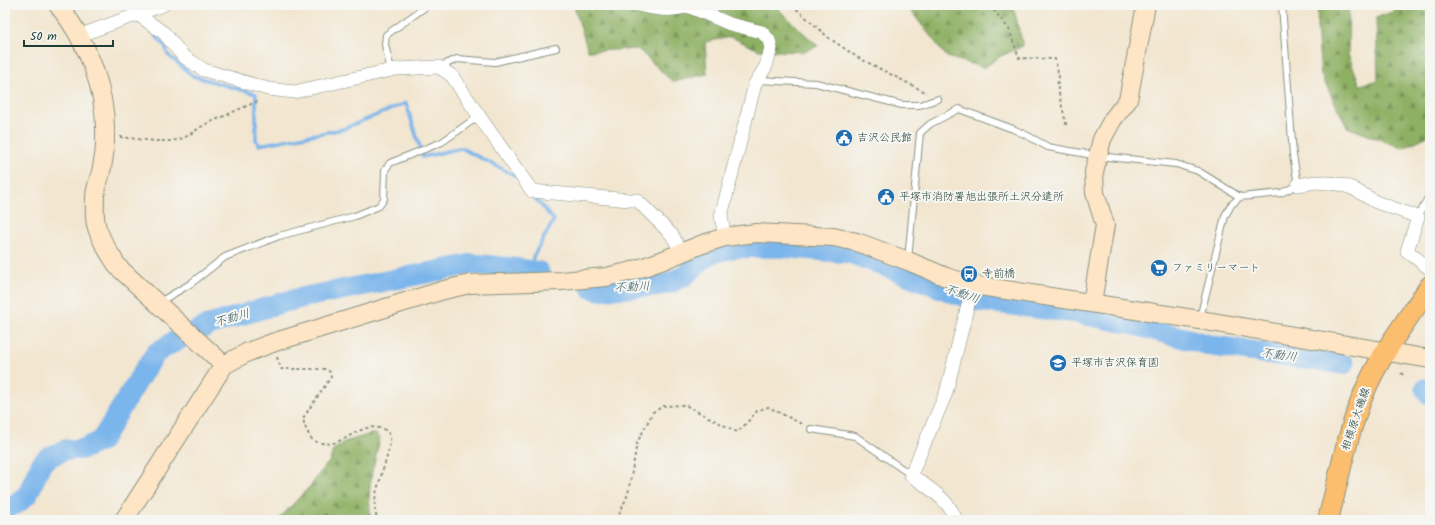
<svg xmlns="http://www.w3.org/2000/svg" width="1435" height="525" font-family="Kalam,'Klee One',sans-serif">
  <defs>
    <pattern id="forest-firs" width="22" height="20" patternUnits="userSpaceOnUse"><rect width="22" height="20" fill="#8eb063"/><path d="M5 1l3.5 6h-7zM16 11l3.5 6h-7z" fill="#739052"/></pattern>
  </defs>
  <rect width="100%" height="100%" fill="#f6f6f2"/>
  <filter id="ink" filterUnits="userSpaceOnUse"><feTurbulence type="fractalNoise" baseFrequency=".025" numOctaves="2"/><feDisplacementMap in="SourceGraphic" scale="8" xChannelSelector="R" yChannelSelector="G"/><feConvolveMatrix kernelMatrix="1 2 1 2 8 2 1 2 1" color-interpolation-filters="sRGB"/></filter>
  <filter id="wash" filterUnits="userSpaceOnUse"><feTurbulence type="fractalNoise" baseFrequency=".012" numOctaves="4" result="noise"/><feDisplacementMap in="SourceGraphic" scale="16" xChannelSelector="R" yChannelSelector="G"/><feGaussianBlur stdDeviation="0.9" result="paint"/><feColorMatrix in="noise" values="0 0 0 0 0 0 0 0 0 0 0 0 0 0 0 0 0 1.4 0 .05"/><feComposite in="paint" operator="in"/></filter>
  <g filter="url(#wash)">
    <rect width="100%" height="100%" fill="#f2e6d0"/>
    <!-- forest -->
    <path fill="url(#forest-firs)" stroke="#56764c" d="M689 5H776L784 15 818 46 802 52 759 50 731 37 705 42 707 74 673 82 638 49 588 51 574 6 686 13Z
      M906 5H1013L1023 46 999 57 984 68 947 57Z
      M1318 5H1349L1348 54 1360 85 1378 80 1376 18 1410 5H1430V135L1402 148 1347 127 1321 75 1317 26Z
      M371 434H376L380 438C374 465 365 492 372 520H278L312 484 320 472 330 461 333 450 344 442Z"/>
    <g fill="none" stroke-linecap="round" stroke-linejoin="round">
      <!-- stream -->
      <path stroke="#7ab5eb" stroke-width="3.5" d="M155 35 165 46 168 55 193 76 256 94V140L259 145 343 129 406 103 423 157 461 148 516 176
        M531 270 533 257 554 220 532 195"/>
      <!-- river -->
      <path stroke="#7ab5eb" stroke-width="21" d="M591 288 598 290 655 286 670 283 684 276 709 254 731 248 780 247 850 253 951 292 978 301 1070 312 1132 324 1213 346 1344 364
        M1425 389 1430 395
        M5 509 18 503 28 494 41 464 47 458 65 450 83 449 101 441 143 372 156 353 175 341 209 325 281 303 300 298 472 264 512 268 539 272"/>
    </g>
  </g>
  <g filter="url(#ink)">
    <g fill="none" stroke-linecap="round" stroke-linejoin="round">
      <defs>
        <path id="lane" d="M439 67 457 59 495 62 556 48
          M391 70 385 45 386 35 428 5
          M758 80 816 83 902 105H920L938 99
          M1418 217 1430 194
          M908 260 920 133 930 124 959 109 1013 129 1028 136 1048 147 1098 156 1176 164 1198 171 1240 197
          M158 303 190 284 225 257 279 236 355 216 379 206 384 199 385 170 390 163 442 142 479 116
          M1200 318 1225 216 1231 205 1240 197 1281 193 1298 185 1293 155 1282 5
          M811 429 855 436 911 475"/>
        <path id="street" d="M638 5C655 9 672 12 688 6L730 24 762 32 769 40 771 48 766 66 755 84 721 216 725 237
          M137 14 164 33 183 56 204 70 268 89 294 92 396 69 439 67 452 76 479 116 532 191 629 200H637L672 235 682 253
          M78 36 163 5
          M1298 185 1316 182 1339 184 1352 188 1376 202 1418 217 1407 251 1430 269
          M956 520C950 500 927 487 911 475L946 393 973 285"/>
        <path id="secondary" d="M58 5C87 40 107 91 105 137 105 145 105 153 103 161 102 173 96 184 95 196 95 204 94 216 96 224 99 238 110 254 118 267L224 365
          M1092 303 1105 225 1095 193 1094 172 1102 139 1113 119 1128 100 1146 5
          M124 520 224 365 248 352 275 342 444 290 470 284 561 281 606 277 632 271 661 261 700 245 725 237 756 233 833 237 857 242 908 261 946 277 973 285 1200 320 1430 359"/>
        <path id="primary" d="M1328 520C1339 478 1347 434 1364 393 1379 356 1407 320 1430 286"/>
      </defs>
      <!-- lane casing -->
      <use href="#lane" stroke="#889282" stroke-width="8"/>
      <!-- street casing -->
      <use href="#street" stroke="#889282" stroke-width="14"/>
      <!-- secondary casing -->
      <use href="#secondary" stroke="#889282" stroke-width="20"/>
      <!-- primary casing -->
      <use href="#primary" stroke="#889282" stroke-width="22"/>
      <!-- path -->
      <path stroke="#889282" stroke-width="2" stroke-dasharray="3 3" stroke-linecap="butt" d="M792 5 829 38 857 57 927 93
        M990 5 1009 29 1019 58 1055 59 1059 77 1057 85 1067 128
        M120 137 155 141H171L184 138 204 125 260 100
        M277 357 281 369H325L330 372 331 377 303 418C304 425 307 432 311 438 314 442 317 442 322 443 342 448 358 423 379 428 382 428 387 430 389 434 395 443 375 487 375 502 374 508 376 514 377 520
        M1401 373 1405 376
        M617 520 628 494 637 443 653 412 664 406 685 405 737 432 743 427 757 411 768 407 804 425"/>
      <!-- lane -->
      <use href="#lane" stroke="#fff" stroke-width="6"/>
      <!-- street -->
      <use href="#street" stroke="#fff" stroke-width="13"/>
      <!-- secondary -->
      <use href="#secondary" stroke="#fde5c5" stroke-width="18"/>
      <!-- primary -->
      <use href="#primary" stroke="#fbbd6e" stroke-width="20"/>
    </g>
  </g>
  <!-- icons -->
  <defs>
    <symbol id="civic-disc" viewBox="-11 -11 22 22"><circle r="9.5" fill="#1f6fb2" stroke="#f6f6f2"/><path d="M-.6-6.5H3V-4.5H.6V-3L4-1V1h2V6H-6V1h2V-1L-.6-3ZM-1.2 2.5V6h2.4V2.5Z" fill="#fff"/></symbol>
    <symbol id="supermarket-disc" viewBox="-11 -11 22 22"><circle r="9.5" fill="#1f6fb2" stroke="#f6f6f2"/><path d="M-6-5.5h2.5l.6 2H6L4.5 2H-2.5L-4.4-4H-6ZM-1.5 3.2a1.3 1.3 0 1 0 .1 0ZM3 3.2a1.3 1.3 0 1 0 .1 0Z" fill="#fff"/></symbol>
    <symbol id="bus-disc" viewBox="-11 -11 22 22"><circle r="9.5" fill="#1f6fb2" stroke="#f6f6f2"/><path d="M-5-6H5V4H4V6H2V4H-2V6H-4V4H-5ZM-3.5-4V0h7V-4ZM-3.5 1.2v1.5H-2V1.2ZM2 1.2v1.5H3.5V1.2Z" fill="#fff"/></symbol>
    <symbol id="school-disc" viewBox="-11 -11 22 22"><circle r="9.5" fill="#1f6fb2" stroke="#f6f6f2"/><path d="M0-5L7-2L0 1L-7-2ZM-4 1L0 2.5L4 1V4Q0 6-4 4Z" fill="#fff"/></symbol>
  </defs>
  <g fill-rule="evenodd">
    <use href="#civic-disc" x="834" y="128" width="20" height="20"/>
    <use href="#civic-disc" x="876" y="187" width="20" height="20"/>
    <use href="#supermarket-disc" x="1149" y="258" width="20" height="20"/>
    <use href="#bus-disc" x="959" y="264" width="20" height="20"/>
    <use href="#school-disc" x="1048" y="353" width="20" height="20"/>
  </g>
  <g text-anchor="middle" dominant-baseline="central" stroke-width="4" stroke-linejoin="round" paint-order="stroke">
    <!-- poi labels -->
    <g font-size="11" fill="#1f3d34" stroke="#f6f6f2" text-anchor="start">
      <text x="857" y="138">吉沢公民館</text>
      <text x="899" y="197">平塚市消防署旭出張所土沢分遣所</text>
      <text x="1172" y="268">ファミリーマート</text>
      <text x="982" y="274">寺前橋</text>
      <text x="1071" y="363">平塚市吉沢保育園</text>
    </g>
    <!-- street labels -->
    <g font-size="11" fill="#1f3d34" stroke="#f6f6f2">
      <text transform="translate(1356 419) rotate(-71)">相模原大磯線</text>
    </g>
    <!-- water labels -->
    <g font-size="12" font-style="italic" fill="#365b62" stroke="#f6f6f2">
      <text transform="translate(632 287) rotate(-2)">不動川</text>
      <text transform="translate(962 294) rotate(19)">不動川</text>
      <text transform="translate(232 318) rotate(-16)">不動川</text>
      <text transform="translate(1279 355) rotate(8)">不動川</text>
    </g>
  </g>
  <!-- margin -->
  <rect width="1435" height="525" fill="none" stroke="#f6f6f2" stroke-width="20"/>
  <!-- scale -->
  <path d="M24 40v6h89v-6" fill="none" stroke="#1f3d34" stroke-width="2"/>
  <text x="30" y="40" font-size="12" fill="#1f3d34" stroke="#f6f6f2" stroke-width="3" paint-order="stroke">50 m</text>
</svg>
